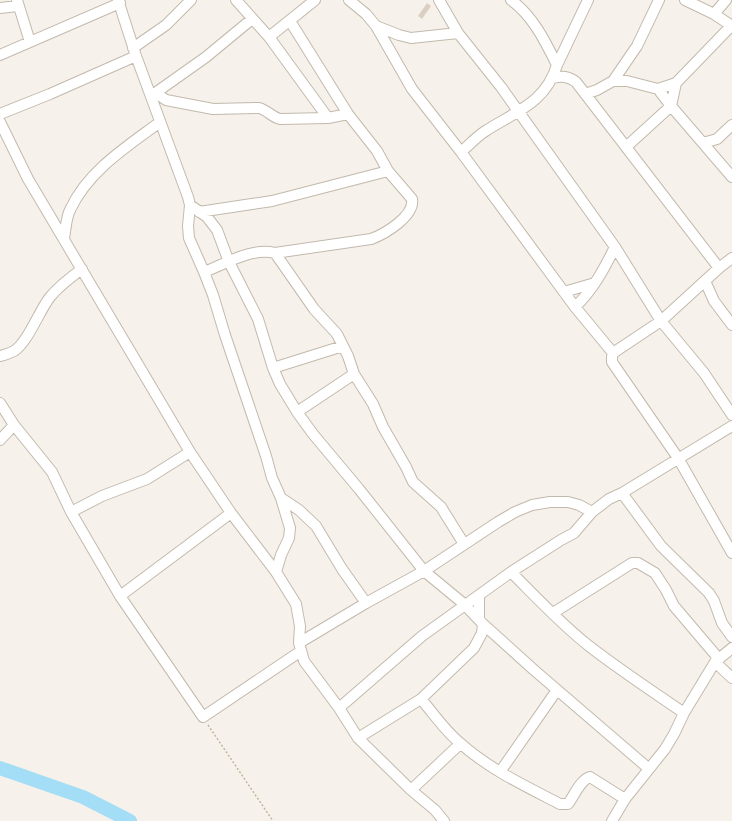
<svg xmlns="http://www.w3.org/2000/svg" width="732" height="821" font-family="Lato,sans-serif">
  <rect width="100%" height="100%" fill="#f6f2eb"/>
  <g fill="none" stroke-linecap="round" stroke-linejoin="round">
    <!-- river -->
    <path stroke="#a4ddf6" stroke-width="14" d="M0 768 83 797 130 821"/>
  </g>
  <!-- building -->
  <path fill="#dccfc2" d="M427 3 431 6 422 19 418 16Z"/>
  <g fill="none" stroke-linecap="round" stroke-linejoin="round">
    <defs>
      <path id="minor" d="M17 0 30 42
        M118 0 136 56 188 197 190 205 188 226 189 238 204 272 213 295 225 335 266 456 272 478 281 498 290 528 289 538 281 555 276 572
        M236 0 269 37 328 118
        M349 0 366 14 376 26 412 89 461 152 575 307 613 353
        M439 0 458 33 501 87 615 247 661 321 704 373 732 415
        M685 0 714 14 732 26
        M0 8 18 6
        M714 14 726 0
        M376 26 399 35 411 38 458 33
        M269 37 315 0
        M133 48 166 25 191 0
        M0 55 120 3
        M557 65 588 0
        M553 78C562 76 568 76 576 82L719 268
        M613 81 637 46 659 0
        M658 89 671 106 732 177
        M156 93 166 100 213 109 259 108C267 110 272 117 280 119L328 118 348 114
        M585 94 597 90 613 81H627L658 89 676 83 732 25
        M151 96 206 57 252 19
        M0 114 50 94 136 56
        M0 122 28 179 190 452 231 513 276 572 296 604 300 626 299 643 304 661 339 708 358 738 411 790 435 810 444 821
        M703 143 717 139 732 125
        M626 147 671 106 676 83
        M461 152C469 145 477 136 487 130 517 111 546 102 557 65 545 41 533 16 511 0
        M190 205 207 217 217 230 229 262 258 319 273 368 280 384 297 412 313 434 359 489 424 571 464 604 483 624 534 670 648 768
        M199 212 272 201 388 171
        M64 238C66 228 66 216 71 208 89 170 128 146 160 122
        M275 253 314 309 337 334 348 356 354 374 373 404 383 427 406 467 413 482 441 507 464 544
        M732 258 719 268 661 321 613 353 612 357V362L678 458 732 553
        M204 272C225 264 252 247 275 253L371 239C385 234 415 216 412 199L388 171 377 151 348 114 290 21
        M705 281 714 301 732 325
        M564 292 595 283
        M575 307C593 290 604 269 615 247
        M0 356C5 355 10 353 14 351 28 342 39 311 50 297 59 286 71 277 82 269
        M273 368 343 346
        M0 403 14 425 52 472 71 512 120 596 203 717 301 651
        M297 412 354 374
        M0 440 14 425
        M622 493 661 546 709 593 714 601 722 623 732 637
        M281 498 299 510 316 526 342 569 366 603
        M71 512 102 496 147 479 190 452
        M511 572C537 598 561 624 589 646 620 670 652 691 684 713
        M479 595V619
        M120 596 231 513
        M553 613 632 563H638L655 573 666 590 674 606 719 659
        M299 643 366 603 424 571 498 522 515 512 532 505 550 502H568L579 505 592 512
        M715 662 732 678
        M421 699C434 714 445 731 460 743 489 769 525 786 560 804H568C574 796 580 780 590 777L625 799
        M339 708 422 636 511 572 561 540 574 533 592 512 609 499 622 493 732 426
        M358 738 421 699 474 648 482 633 483 624
        M500 772 557 690
        M411 790 460 744
        M612 821 625 799 665 749 674 734 684 713 715 662 732 648"/>
    </defs>
    <!-- minor casing -->
    <use href="#minor" stroke="#c3b9ac" stroke-width="12"/>
    <!-- path -->
    <path stroke="#c6b39c" stroke-width="1.5" stroke-dasharray="2 2" stroke-linecap="butt" d="M208 725 273 821"/>
    <!-- minor -->
    <use href="#minor" stroke="#fff" stroke-width="10"/>
  </g>
</svg>
